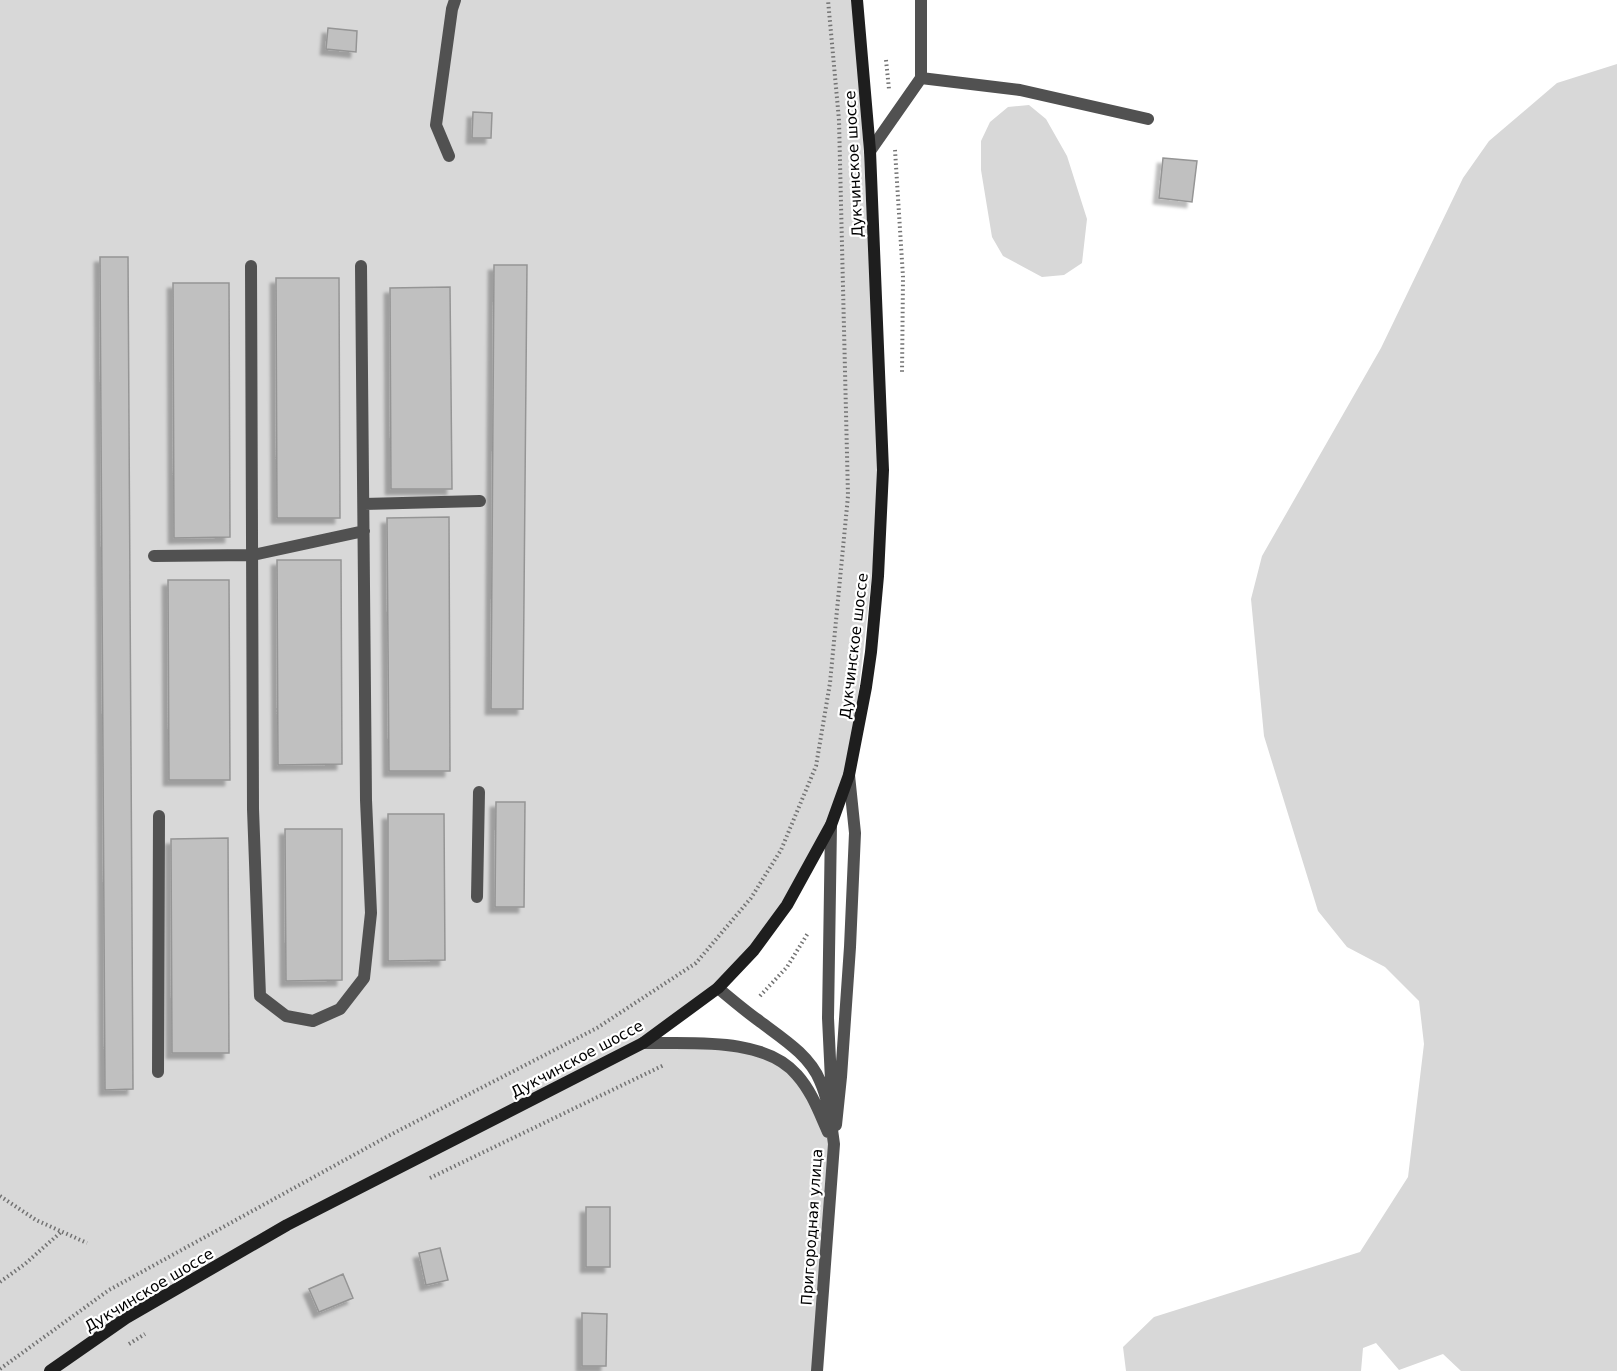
<svg xmlns="http://www.w3.org/2000/svg" width="1617" height="1371" font-family="'DejaVu Sans',sans-serif">
  <defs>
    <filter id="shadow"><feDropShadow dx="-5.5" dy="5.5" stdDeviation="1.5" flood-color="#0004"/></filter>
  </defs>
  <rect width="100%" height="100%" fill="#fff"/>
  <!-- green -->
  <path fill="#d8d8d8" d="M0 0H856L881 496 849 775 831 825 754 950 644 1043 734 1045 795 1073 834 1144 817 1371H0Z
    M1617 64V1371H1461L1443 1354 1399 1370 1376 1343 1363 1348 1361 1371H1126L1123 1347 1154 1317 1360 1252 1408 1177 1424 1044 1419 1001 1385 967 1347 947 1318 911 1264 736 1251 599 1262 556 1381 348 1463 178 1489 141 1557 83Z
    M1029 105 1046 119 1067 156 1087 219 1082 263 1064 275 1042 277 1003 256 992 237 981 170V141L990 122 1008 107Z"/>
  <!-- building -->
  <path fill="#c0c0c0" stroke="#959595" stroke-width="1.5" filter="url(#shadow)" d="M328 28 357 31 356 52 326 49Z
    M473 112 492 113 491 138H472Z
    M1163 158 1197 161 1192 202 1159 198Z
    M100 257H128L133 1089 105 1090Z
    M494 265H527L523 709H491Z
    M276 278H339L340 518H277Z
    M173 283H229L230 537 174 538Z
    M450 287 452 489H391L390 288Z
    M449 517 450 771H389L387 518Z
    M277 560H341L342 764 278 765Z
    M168 580H229L230 780H169Z
    M496 802H525L524 907H495Z
    M388 814H444L445 960 388 961Z
    M285 829H342V980L286 981Z
    M228 838 229 1053H172L171 839Z
    M586 1207H610V1267H586Z
    M440 1248 448 1280 426 1285 419 1253Z
    M343 1274 353 1298 319 1312 309 1289Z
    M582 1313 607 1314 606 1366H582Z"/>
  <g fill="none" stroke-linecap="round" stroke-linejoin="round">
    <!-- path -->
    <path stroke="#737373" stroke-width="4" stroke-dasharray="1.5 3" stroke-linecap="butt" d="M886 60 889 89
      M895 150 903 277 902 373
      M760 996 787 967 808 933
      M430 1178 664 1065
      M0 1196 36 1220 87 1243
      M0 1282 25 1264 61 1232
      M129 1344 145 1334
      M0 1369 109 1290 390 1135 597 1028 696 963 751 898 781 850 816 766 830 683 848 496 839 120 828 0"/>
    <!-- lane -->
    <path stroke="#515151" stroke-width="12" d="M921 78 1020 90 1148 119
      M870 151 921 78V0
      M251 266 253 809 260 996 286 1016 313 1021 340 1009 364 978 371 913 366 800 361 266
      M364 504 480 501
      M154 556 253 555 364 531
      M477 897 479 792
      M158 1072 159 816"/>
    <!-- street -->
    <path stroke="#515151" stroke-width="12" d="M449 156 436 125 452 9 455 0
      M831 825 828 1018 832 1101
      M718 988C731 999 744 1010 758 1020 780 1037 809 1054 820 1081 829 1101 831 1123 834 1144L817 1371
      M643 1043C689 1044 764 1036 797 1075 812 1092 819 1112 828 1132
      M836 1125 841 1077 850 947 855 833 849 775"/>
    <!-- secondary -->
    <path stroke="#1e1e1e" stroke-width="12" d="M50 1371 126 1318 287 1225 643 1043 718 988 754 950 787 905 831 825 849 775 866 687 871 652 878 576 883 470 870 151 857 0"/>
  </g>
  <g text-anchor="middle" dominant-baseline="central" stroke-width="4.5" stroke-linejoin="round" paint-order="stroke">
    <!-- street labels -->
    <g font-size="15" fill="#000" stroke="#fff">
      <text transform="translate(854 164) rotate(-93)">Дукчинское шоссе</text>
      <text transform="translate(854 646) rotate(-83)">Дукчинское шоссе</text>
      <text transform="translate(577 1059) rotate(-28)">Дукчинское шоссе</text>
      <text transform="translate(812 1227) rotate(-86)">Пригородная улица</text>
      <text transform="translate(149 1290) rotate(-31)">Дукчинское шоссе</text>
    </g>
  </g>
</svg>
